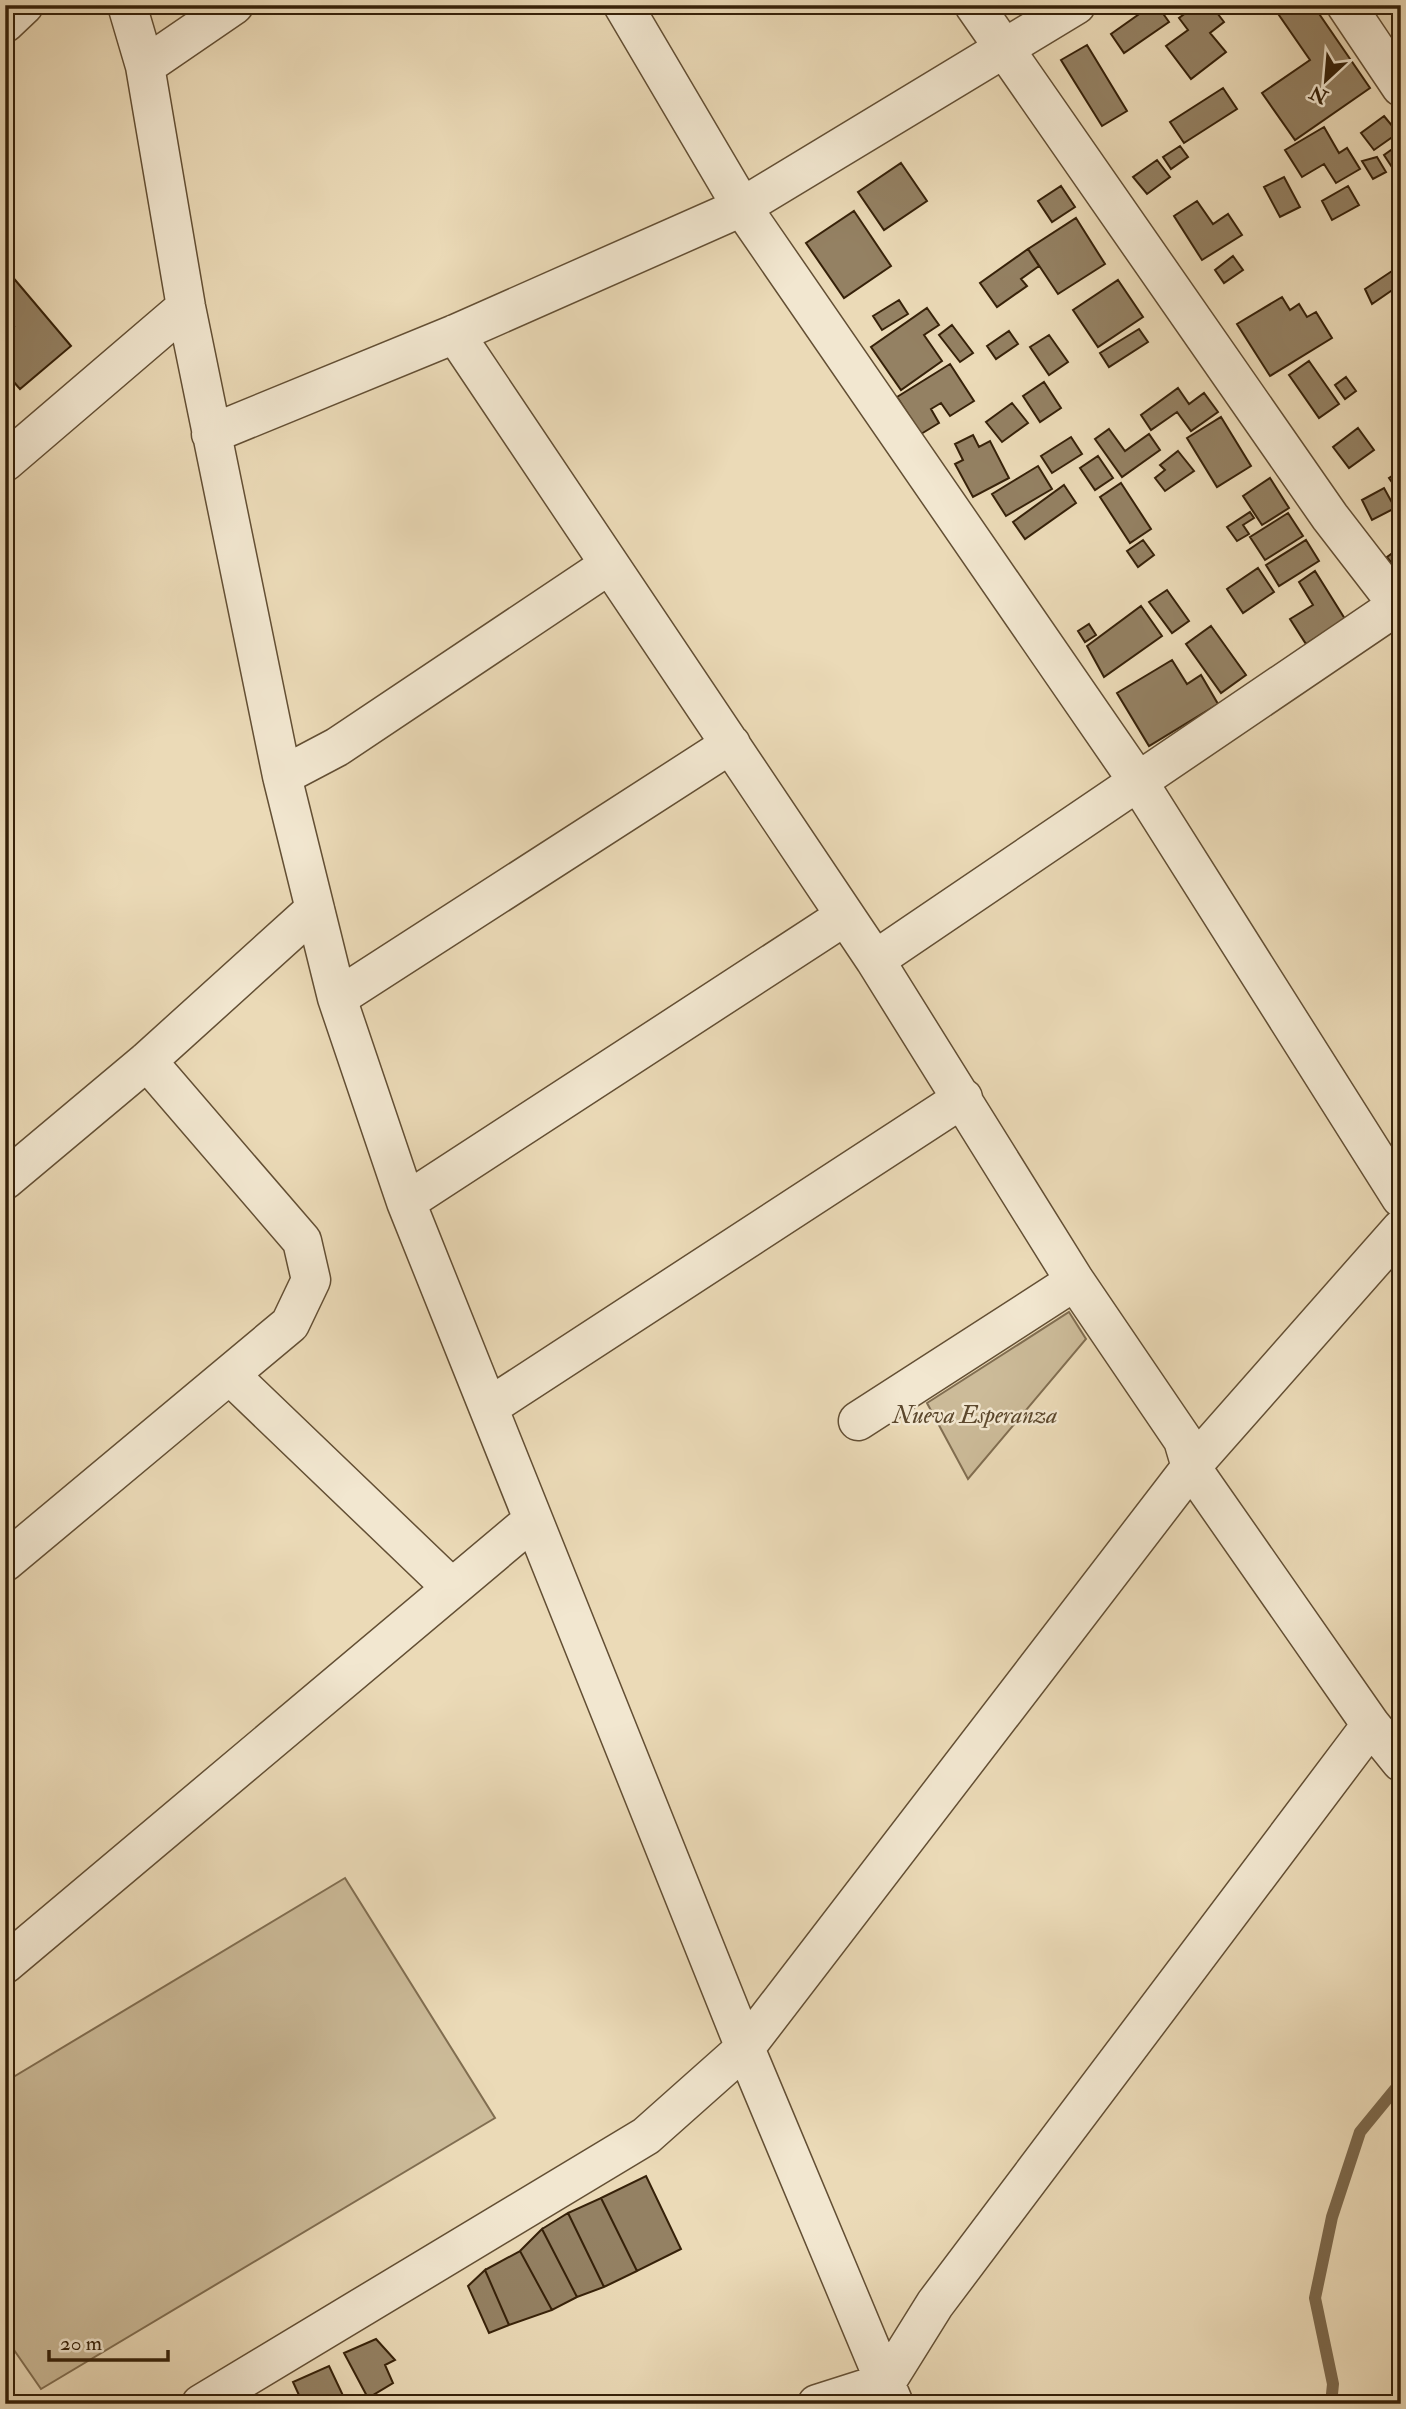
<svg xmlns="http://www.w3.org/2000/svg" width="1406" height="2409" font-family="'IM FELL Double Pica',serif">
  <rect width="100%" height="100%" fill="#ebdab7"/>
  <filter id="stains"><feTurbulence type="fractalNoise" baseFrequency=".00286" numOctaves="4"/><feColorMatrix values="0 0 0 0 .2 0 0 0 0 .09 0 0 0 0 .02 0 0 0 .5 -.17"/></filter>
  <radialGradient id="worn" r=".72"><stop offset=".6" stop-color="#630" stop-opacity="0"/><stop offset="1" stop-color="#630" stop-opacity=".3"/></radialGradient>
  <!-- green -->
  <path fill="#cb9" stroke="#816e51" stroke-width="2" d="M1069 1312 1086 1339 968 1479 927 1403Z
    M345 1878 495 2118 41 2389 5 2337V2082Z"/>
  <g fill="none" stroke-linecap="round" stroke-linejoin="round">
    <!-- stream -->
    <path stroke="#7d6a4e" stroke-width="12" d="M1331 2404 1333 2384 1315 2298 1332 2217 1360 2132 1401 2082"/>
  </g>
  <!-- building -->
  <path fill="#948163" stroke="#362109" stroke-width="2" d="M1152 5H1157L1169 22 1124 53 1111 34Z
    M1181 5H1211L1224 22 1210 33 1226 52 1191 79 1166 46 1188 30 1179 18 1187 12Z
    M1272 5H1313L1370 88 1295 140 1262 93 1310 60Z
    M1087 45 1127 111 1102 126 1061 60Z
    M1223 88 1237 109 1184 143 1170 122Z
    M1384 116 1398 133 1374 150 1361 133Z
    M1324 127 1339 153 1347 148 1360 169 1336 183 1324 164 1302 177 1285 150Z
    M1401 143V181L1384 155Z
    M1180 146 1188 157 1171 169 1163 157Z
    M1377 157 1386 172 1373 179 1362 161Z
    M1157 160 1170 177 1147 194 1133 177Z
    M901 163 927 201 884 230 858 192Z
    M1284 177 1300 207 1280 217 1264 187Z
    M1061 186 1075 207 1052 222 1038 201Z
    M1348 186 1359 205 1332 220 1322 201Z
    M1197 201 1213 224 1228 214 1242 235 1202 260 1174 216Z
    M854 211 891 266 844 298 806 243Z
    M1076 218 1105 264 1058 294 1028 249Z
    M1028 249 1039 266 1021 279 1027 286 997 307 980 283Z
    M1233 256 1243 270 1224 283 1215 270Z
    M1401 265V284L1372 304 1365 289Z
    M5 268 71 346 20 389 5 372V333L14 326 5 316Z
    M1118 280 1143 317 1098 347 1073 310Z
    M1282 297 1290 310 1299 304 1307 317 1316 312 1332 338 1270 376 1237 324Z
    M899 300 908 314 882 330 873 316Z
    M927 308 939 325 924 335 942 361 901 390 871 347Z
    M952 325 973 353 960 362 939 335Z
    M1139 329 1148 342 1109 367 1100 353Z
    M1009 331 1018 344 996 359 987 346Z
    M1049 335 1068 362 1049 375 1030 347Z
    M1309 361 1339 404 1319 418 1289 375Z
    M950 364 974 401 950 416 941 403 931 409 939 423 921 434 897 397Z
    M1346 377 1356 391 1345 399 1335 385Z
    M1044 382 1061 408 1040 422 1023 396Z
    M1178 388 1189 404 1204 393 1218 412 1191 431 1177 412 1151 430 1141 415Z
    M1012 403 1028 423 1002 442 986 422Z
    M1221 417 1251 466 1217 487 1187 438Z
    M1358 428 1374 450 1349 468 1333 447Z
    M1109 429 1125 451 1149 434 1160 450 1122 477 1095 439Z
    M973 435 979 447 990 441 1009 478 973 497 955 464 963 460 955 444Z
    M1071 437 1082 454 1052 473 1041 456Z
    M1178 451 1194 471 1165 491 1155 478 1165 470 1160 465Z
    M1098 456 1113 478 1095 490 1080 468Z
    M1038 466 1052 489 1006 516 992 494Z
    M1401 470V495L1389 478Z
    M1270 478 1289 508 1262 525 1243 496Z
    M1121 483 1151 529 1130 543 1100 497Z
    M1064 485 1076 503 1025 539 1013 522Z
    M1384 488 1395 508 1372 520 1362 500Z
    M1250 512 1254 518 1243 525 1249 534 1237 541 1227 527Z
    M1288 513 1303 536 1265 560 1250 537Z
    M1143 540 1154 555 1138 567 1127 551Z
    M1306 540 1319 561 1279 586 1266 565Z
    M1401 547V575L1387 557Z
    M1258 568 1274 592 1243 613 1227 589Z
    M1315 571 1345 619 1306 644 1290 619 1313 605 1299 582Z
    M1167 590 1189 621 1172 633 1149 602Z
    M1141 606 1162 636 1104 677 1087 646Z
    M1089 624 1096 635 1085 642 1078 631Z
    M1211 626 1246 675 1221 693 1186 644Z
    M1172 660 1187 684 1201 675 1218 704 1149 746 1117 693Z
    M646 2176 681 2249 637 2271 601 2198Z
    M601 2198 637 2271 604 2287 568 2213Z
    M568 2213 604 2287 577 2297 542 2229Z
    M542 2229 577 2297 552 2310 520 2251Z
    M520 2251 552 2310 509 2325 485 2270Z
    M485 2270 509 2325 489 2333 468 2286Z
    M376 2339 395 2360 385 2365 393 2383 368 2398 344 2353Z
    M329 2366 347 2404H303L293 2382Z"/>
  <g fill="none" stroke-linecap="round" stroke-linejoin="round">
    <defs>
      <path id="minor" d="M127 5 145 66 186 307 282 776 337 998 406 1202 745 2048 894 2404
        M623 5 742 207 1137 780 1401 1198
        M974 5 1330 517 1401 609
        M1346 5 1401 87
        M5 23 24 5
        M145 66 234 5
        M455 334 875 960 1075 1281 1183 1440 1191 1467 1371 1725 1401 1762
        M211 434 455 334 742 207 1076 5
        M5 462 186 307
        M282 776 337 747 609 565
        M875 960 1401 603
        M337 998 731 744
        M5 1180 147 1061 315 909
        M406 1202 845 916
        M231 1376 451 1587
        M489 1407 963 1098
        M858 1421 1075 1281
        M5 1562 290 1324 311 1280 302 1241 147 1061
        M5 1964 533 1520
        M877 2397 935 2304 1371 1725
        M201 2404 646 2136 745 2048 1191 1467 1401 1229
        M817 2404 886 2382"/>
    </defs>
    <!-- minor casing -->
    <use href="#minor" stroke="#634f34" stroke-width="41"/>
    <!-- minor -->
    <use href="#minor" stroke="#f2e7d0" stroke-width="38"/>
  </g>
  <g text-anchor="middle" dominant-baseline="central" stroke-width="5" stroke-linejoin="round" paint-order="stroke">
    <!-- park labels -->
    <g font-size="24" font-style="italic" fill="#5c482d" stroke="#f2e7d0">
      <text x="975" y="1415">Nueva Esperanza</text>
    </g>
  </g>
  <!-- margin -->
  <rect width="1406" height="2409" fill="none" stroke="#ebdab7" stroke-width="28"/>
  <rect x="7" y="7" width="1392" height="2395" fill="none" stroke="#362109" stroke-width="3.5"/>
  <rect x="14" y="14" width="1378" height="2381" fill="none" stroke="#362109" stroke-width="2"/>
  <!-- north arrow -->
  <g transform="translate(1326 80) rotate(206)" stroke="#f2e7d0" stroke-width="5" paint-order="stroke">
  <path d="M0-5L12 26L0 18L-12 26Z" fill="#362109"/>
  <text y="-10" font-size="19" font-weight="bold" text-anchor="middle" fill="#362109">N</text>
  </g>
  <!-- scale -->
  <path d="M49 2350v10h119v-10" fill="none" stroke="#362109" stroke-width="3.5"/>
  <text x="60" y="2350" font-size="21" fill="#362109" stroke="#f2e7d0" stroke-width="5" paint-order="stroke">20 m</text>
  <rect width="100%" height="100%" filter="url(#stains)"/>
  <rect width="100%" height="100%" fill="url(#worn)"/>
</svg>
